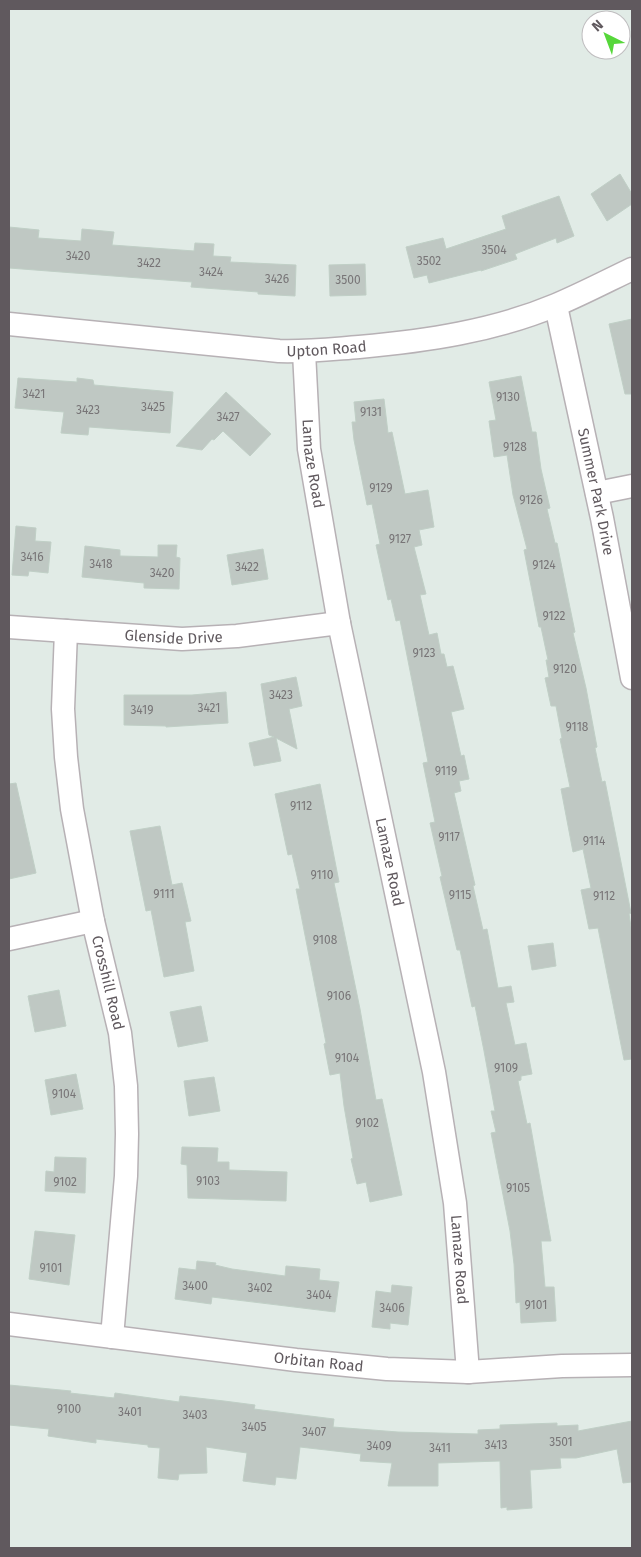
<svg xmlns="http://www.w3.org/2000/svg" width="641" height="1557" font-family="'Fira Sans',sans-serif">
  <rect width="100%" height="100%" fill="#e1ebe6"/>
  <!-- building -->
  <path fill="#bfc8c3" stroke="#c0cfc6" d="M620 174 632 194V204L607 221 591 194Z
    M559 196 574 236 557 243 556 238 515 254 517 259 481 271V270L429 283 427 275 414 278 406 247 443 238 446 249 506 229 502 216Z
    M9 227 39 230 38 238 81 241 82 229 114 232 112 245 194 251 195 243 214 244 213 256 231 257 230 262 296 265 295 296 258 294V292L191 287 192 282 9 268Z
    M365 264 366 295 330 296 329 265Z
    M632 319V394H625L609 324Z
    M521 376 532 432H536L541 469 550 508 547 509 555 543H557L567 593 575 632 573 633 586 688 597 747 595 748 602 782 605 781 631 913 629 914 632 933V1059L624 1060 598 928 589 929 581 890 591 888 583 849 573 852 561 789 570 787 560 739 562 738 556 706H551L545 678 549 677 546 660H548L541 627H539L524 550 527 549 513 495 507 455 494 457 489 421 496 420 489 382Z
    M18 378 77 382V378L93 380 94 385 173 392 170 433 89 427 88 435 61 433 64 412 15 408Z
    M226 392 271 434 250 456 223 431 214 440 212 439 202 450 176 446Z
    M384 399 388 433 392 432 405 494 428 490 434 527 419 530 422 545 414 547 426 594 420 595 429 635 437 633 441 654H444L447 667 453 666 464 709 451 712 461 756 464 755 469 779 459 781 461 791 454 793 475 885 473 886 483 930 487 929 498 988 511 986 514 1002 506 1003 515 1045 526 1043 532 1074 521 1076V1080L518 1081 527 1124 530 1123 551 1241H541L545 1287H554L556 1321 521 1323 520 1302 516 1303 514 1264 510 1231 491 1133 496 1132 491 1111H495L484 1051 475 1006 472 1007 460 950H457L440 877 442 876 430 823 435 822 423 763 428 762 400 620 396 621 391 599 388 600 376 545 380 544 372 504 367 505 354 440 352 422H356L354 402Z
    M16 526 36 528 35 541 51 542 48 573 29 571 28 576 12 575Z
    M158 545H177L176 557 180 558 179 589 144 588V583L82 577 85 546 120 550V556L158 557Z
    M263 549 268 579 232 585 227 555Z
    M296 677 302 706 289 709 297 749 276 738 281 761 254 766 249 743 274 737 269 735 261 684Z
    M226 692 228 723 166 727V726L124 725V695H192Z
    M16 783 36 873 9 879V784Z
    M320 784 339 882 334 883 360 1009 376 1100 382 1099 402 1195 370 1202 366 1182 357 1184 351 1159 353 1158 344 1106 340 1073 330 1075 324 1044 326 1043 296 889H300L292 854 288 855 275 794Z
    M160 826 172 885 182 883 191 921 185 922 194 971 164 977 151 910 146 911 130 831Z
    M553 943 556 966 532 970 528 946Z
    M59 990 66 1026 35 1032 28 996Z
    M201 1006 208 1041 178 1047 170 1012Z
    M76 1074 83 1109 51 1115 45 1080Z
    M214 1077 220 1111 189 1116 184 1081Z
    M182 1147 218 1148 217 1162H229V1170L287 1172 286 1201 188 1198 187 1165 181 1164Z
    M55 1157 86 1158 85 1193 45 1191 46 1171 54 1172Z
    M35 1231 75 1235 69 1285 29 1279Z
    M197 1261 216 1263 215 1265 232 1269 285 1276 286 1266 320 1269 319 1280 339 1282 335 1312 212 1297 211 1304 175 1299 179 1268 196 1270Z
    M392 1285 412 1287 408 1325 390 1323V1329L372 1327 376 1291 391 1293Z
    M9 1385 71 1391 70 1393 114 1398 115 1393 179 1402 180 1396 224 1401 255 1405 254 1409 334 1419 333 1427 398 1432 478 1434V1430L500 1429V1425L557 1423V1426L578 1425V1431L632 1421V1482L623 1483 617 1449 576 1458H560L561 1468 530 1470 532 1508 507 1510V1507L501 1508 500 1461 438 1463V1486H388L392 1463 360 1461 361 1454 300 1447 296 1479 276 1477 275 1485 243 1481 247 1453 206 1447 207 1473 179 1474 178 1480 158 1478 160 1448 148 1447V1445L96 1439V1443L48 1436 49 1429 9 1425Z"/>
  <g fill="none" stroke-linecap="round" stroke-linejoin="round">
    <defs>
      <g id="minor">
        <path id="s1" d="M556 306 602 518 632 678"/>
        <path id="s2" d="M9 324 279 351C306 352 332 349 359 347 426 341 494 331 556 305 582 294 607 281 632 269"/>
        <path id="s3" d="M304 352 309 449 339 623 434 1072 455 1203 468 1372"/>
        <path d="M597 493 632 486"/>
        <path id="s4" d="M9 627 182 639 237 636 339 623"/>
        <path id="s5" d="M66 631 63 709 66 757 72 809 93 921 120 1033 126 1086 127 1134 126 1176 112 1337"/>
        <path d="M9 939 93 921"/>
        <path id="s6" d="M9 1324 296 1360 387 1369 468 1372 562 1366 632 1365"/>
      </g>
    </defs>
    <!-- minor casing -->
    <use href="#minor" stroke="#b7b1b5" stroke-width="25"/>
    <!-- minor -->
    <use href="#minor" stroke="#fff" stroke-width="22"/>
  </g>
  <g text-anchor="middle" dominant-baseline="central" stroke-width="4" stroke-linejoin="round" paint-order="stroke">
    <!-- number labels -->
    <g font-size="12" fill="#787577">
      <text x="494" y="250">3504</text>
      <text x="78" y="256">3420</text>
      <text x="429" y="261">3502</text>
      <text x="149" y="263">3422</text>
      <text x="211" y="272">3424</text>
      <text x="277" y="279">3426</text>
      <text x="348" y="280">3500</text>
      <text x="34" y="394">3421</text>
      <text x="508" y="397">9130</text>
      <text x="153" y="407">3425</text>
      <text x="88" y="410">3423</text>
      <text x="371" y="412">9131</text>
      <text x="228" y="417">3427</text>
      <text x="515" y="447">9128</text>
      <text x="381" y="488">9129</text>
      <text x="531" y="500">9126</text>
      <text x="400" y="539">9127</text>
      <text x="32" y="557">3416</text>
      <text x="101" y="564">3418</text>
      <text x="544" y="565">9124</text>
      <text x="247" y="567">3422</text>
      <text x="162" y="573">3420</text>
      <text x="554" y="616">9122</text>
      <text x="424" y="653">9123</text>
      <text x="565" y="669">9120</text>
      <text x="281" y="695">3423</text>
      <text x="209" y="708">3421</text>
      <text x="142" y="710">3419</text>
      <text x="577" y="727">9118</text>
      <text x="446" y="771">9119</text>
      <text x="301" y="806">9112</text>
      <text x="449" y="837">9117</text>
      <text x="594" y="841">9114</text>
      <text x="322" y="875">9110</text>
      <text x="164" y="894">9111</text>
      <text x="460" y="895">9115</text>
      <text x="604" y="896">9112</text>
      <text x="325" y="940">9108</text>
      <text x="339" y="996">9106</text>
      <text x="347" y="1058">9104</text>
      <text x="506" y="1068">9109</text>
      <text x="64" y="1094">9104</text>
      <text x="367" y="1123">9102</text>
      <text x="208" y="1181">9103</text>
      <text x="65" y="1182">9102</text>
      <text x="518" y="1188">9105</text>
      <text x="51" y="1268">9101</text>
      <text x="195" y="1286">3400</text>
      <text x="260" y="1288">3402</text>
      <text x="319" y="1295">3404</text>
      <text x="536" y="1305">9101</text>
      <text x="392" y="1308">3406</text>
      <text x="69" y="1409">9100</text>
      <text x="130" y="1412">3401</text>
      <text x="195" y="1415">3403</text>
      <text x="254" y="1427">3405</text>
      <text x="314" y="1432">3407</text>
      <text x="561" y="1442">3501</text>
      <text x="496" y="1445">3413</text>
      <text x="379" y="1446">3409</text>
      <text x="440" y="1448">3411</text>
    </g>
    <!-- street labels -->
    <g font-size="15" fill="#60595e" stroke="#fff">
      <text stroke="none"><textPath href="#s2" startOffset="319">Upton Road</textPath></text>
      <text stroke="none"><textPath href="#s3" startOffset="112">Lamaze Road</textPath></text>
      <text stroke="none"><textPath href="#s1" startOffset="190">Summer Park Drive</textPath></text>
      <text stroke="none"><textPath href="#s4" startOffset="165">Glenside Drive</textPath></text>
      <text stroke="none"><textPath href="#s3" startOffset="518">Lamaze Road</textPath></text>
      <text stroke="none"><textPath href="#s5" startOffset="356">Crosshill Road</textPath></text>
      <text stroke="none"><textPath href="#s3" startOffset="922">Lamaze Road</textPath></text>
      <text stroke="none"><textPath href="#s6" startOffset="312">Orbitan Road</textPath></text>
    </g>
  </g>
  <!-- border -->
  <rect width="641" height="1557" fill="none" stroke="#60595e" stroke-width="20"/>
  <!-- north arrow -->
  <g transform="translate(606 35) rotate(318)"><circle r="24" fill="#ffffff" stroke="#bfbdbf"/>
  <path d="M0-4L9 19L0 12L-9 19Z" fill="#56d73a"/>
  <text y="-8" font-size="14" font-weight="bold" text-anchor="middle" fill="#60595e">N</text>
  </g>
</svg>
